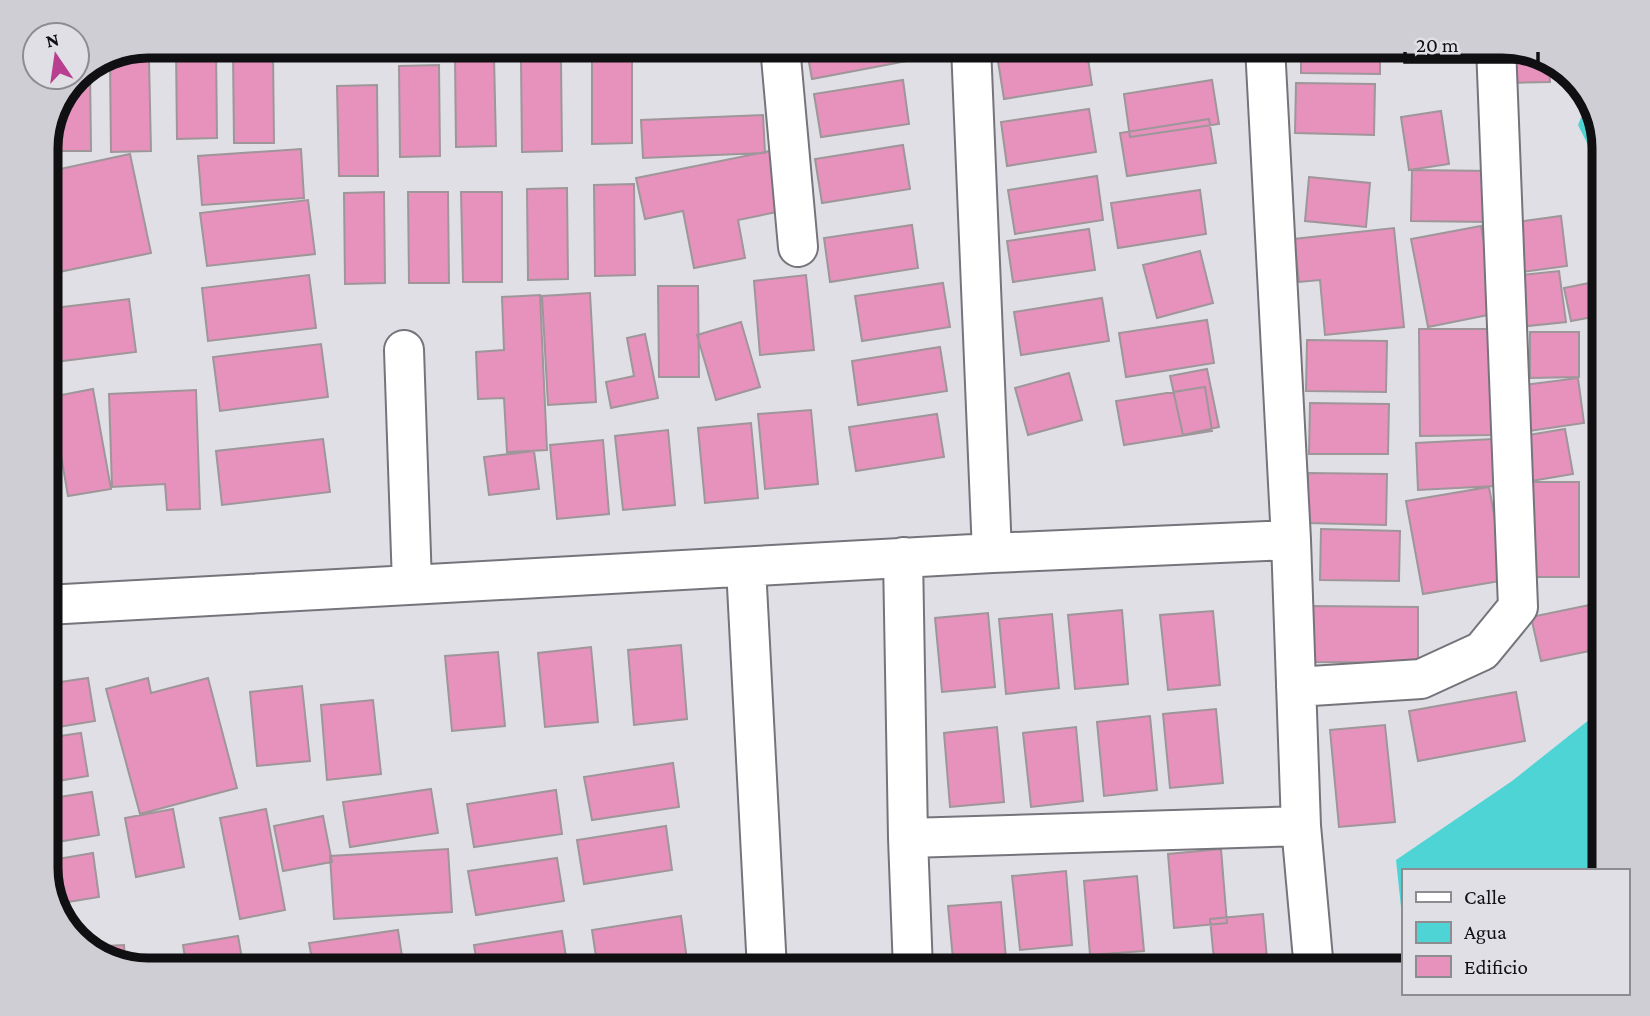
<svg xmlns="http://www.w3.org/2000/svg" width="1650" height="1016" font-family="'Crimson Pro',serif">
  <rect width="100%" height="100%" fill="#e1dfe6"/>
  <!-- water -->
  <path fill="#4ed4d5" d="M1590 96 1604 142V177L1578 125Z
    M1604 708V871H1403V926L1396 860 1512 781Z"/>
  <!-- building -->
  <path fill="#e692bd" stroke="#9e9699" stroke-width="2" d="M806 46H926L928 57 812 79Z
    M1062 46H1086L1092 85 1004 99 997 55Z
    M1138 46H1229V48L1141 61Z
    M1301 46H1380V74L1301 73Z
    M216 47 217 138 177 139 176 48Z
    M1506 47 1549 58 1550 82 1508 83Z
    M273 52 274 143H234L233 53Z
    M632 52V143L592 144V53Z
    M494 56 496 146 456 147 455 57Z
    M149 60 151 151 111 152 110 61Z
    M521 61H561L562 151 522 152Z
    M439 65 440 156 400 157 399 66Z
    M90 69 91 151H51L50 131 75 77Z
    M903 80 909 124 821 137 814 94Z
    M1212 80 1219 124 1130 137 1124 94Z
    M1296 83 1375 84 1374 135 1295 133Z
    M377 85 378 176H339L337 86Z
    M1089 109 1096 152 1007 166 1001 122Z
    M1441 111 1449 164 1409 170 1401 117Z
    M763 115 765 153 643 158 641 120Z
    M1209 119 1216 163 1127 176 1120 133Z
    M903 145 910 189 822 203 815 159Z
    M301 149 304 198 202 205 198 156Z
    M770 151 782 211 738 220 745 258 694 268 683 211 645 219 636 178Z
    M130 154 151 253 59 272 46 208V172Z
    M1412 170 1492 171 1491 222 1411 221Z
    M1097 176 1103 220 1015 234 1008 190Z
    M1309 177 1370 183 1366 227 1305 221Z
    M634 184 635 275 595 276 594 185Z
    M567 188 568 279 528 280 527 189Z
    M1200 190 1206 234 1118 248 1111 203Z
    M384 192 385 283 345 284 344 193Z
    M408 192H448L449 283H409Z
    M461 192H502V282H463Z
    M308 200 315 254 207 266 200 213Z
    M1561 216 1567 266 1515 273 1509 223Z
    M912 225 918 268 830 282 824 238Z
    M1481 226 1498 313 1428 327 1411 239Z
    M1394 228 1404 327 1325 335 1320 280 1299 282 1294 239Z
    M1089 229 1095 270 1013 282 1007 241Z
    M1200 251 1213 303 1157 318 1143 265Z
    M1559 271 1566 322 1518 327 1512 276Z
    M309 275 316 328 208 341 202 288Z
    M806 275 814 350 760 355 754 281Z
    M1604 280V315L1571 321 1564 288Z
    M943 283 950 327 862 341 855 296Z
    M658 286H698L699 377H659Z
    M590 293 596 402 548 405 542 296Z
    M540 295 547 450 507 452 504 398 478 399 476 352 504 350 502 297Z
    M1102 298 1109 341 1021 355 1014 312Z
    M129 299 136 352 46 363V309Z
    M1207 320 1214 363 1126 377 1119 333Z
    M741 322 760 387 716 400 697 335Z
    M1419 329H1491L1493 435 1420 436Z
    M1530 332H1579V377L1530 378Z
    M645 334 658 398 611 408 606 382 634 376 627 338Z
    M1307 340 1387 341 1386 392 1306 391Z
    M321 344 328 397 220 411 213 357Z
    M940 347 947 391 858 405 852 361Z
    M1207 369 1219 427 1183 435 1170 376Z
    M1069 373 1082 420 1028 435 1015 388Z
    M1578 378 1584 423 1523 432 1517 386Z
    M1604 378V426L1598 379Z
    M1205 387 1212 431 1124 445 1116 401Z
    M93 389 111 489 68 496 51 397Z
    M46 390H56L54 490H46Z
    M196 390 200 509 167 510 165 484 112 487 109 394Z
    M1310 403 1389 404 1388 454H1309Z
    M811 410 818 484 765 489 758 414Z
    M937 414 944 457 856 471 849 427Z
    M751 423 758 498 705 503 698 428Z
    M1565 429 1573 474 1525 482 1517 437Z
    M668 430 675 505 623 510 615 436Z
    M323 439 330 492 222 505 216 451Z
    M1493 439 1496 486 1418 490 1416 443Z
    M603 440 609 514 557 519 550 445Z
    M534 451 539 489 489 495 484 457Z
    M1308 473 1387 474 1386 525 1307 523Z
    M1524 482H1579V577H1523Z
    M1489 487 1506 580 1423 594 1406 501Z
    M1321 529 1400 531 1399 581 1320 580Z
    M1604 602V648L1541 661 1531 617Z
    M1311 606 1418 607V663L1311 662Z
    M1122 610 1128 684 1075 689 1068 615Z
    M1213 611 1220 685 1168 690 1160 615Z
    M988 613 995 687 942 692 935 618Z
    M1052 614 1059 688 1006 694 999 619Z
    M681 645 687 719 634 725 628 650Z
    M591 647 598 722 545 727 538 653Z
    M498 652 505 726 452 731 445 656Z
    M88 678 95 721 46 729V684Z
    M148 678 151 693 208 678 237 788 140 814 106 689Z
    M302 686 310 761 257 766 250 692Z
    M1516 692 1525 741 1418 761 1409 711Z
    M373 700 381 774 327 780 321 705Z
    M1216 709 1223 783 1170 788 1163 714Z
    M1150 716 1157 790 1104 796 1097 722Z
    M1385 725 1395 822 1339 827 1330 730Z
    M997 727 1004 802 950 807 944 733Z
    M1076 727 1083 801 1031 807 1023 733Z
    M81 733 88 776 46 783V738Z
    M673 763 679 807 592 820 584 777Z
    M431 789 438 833 350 847 343 802Z
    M556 790 562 834 474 847 467 804Z
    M92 792 99 835 46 844V799Z
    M173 809 184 867 136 877 125 818Z
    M266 809 285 910 240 919 220 818Z
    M323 816 332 862 283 871 274 826Z
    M666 826 672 870 584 884 577 840Z
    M448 849 452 912 334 919 330 856Z
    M1221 849 1227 923 1174 928 1168 854Z
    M93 853 99 897 55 904 46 874V861Z
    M557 858 564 901 476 915 468 871Z
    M1066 871 1072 945 1020 950 1012 876Z
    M1137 876 1144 951 1090 955 1084 881Z
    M1001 902 1007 970H954L948 906Z
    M1263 914 1268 970H1215L1210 919Z
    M681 916 687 960 618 970H598L592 930Z
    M398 930 404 970H314L309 943Z
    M562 931 568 970H478L474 945Z
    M238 936 244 970H187L183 945Z
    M124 945 125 964 96 957 87 947Z
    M1148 965V970H1099Z"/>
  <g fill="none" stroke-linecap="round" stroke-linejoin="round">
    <defs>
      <path id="minor" d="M780 46 798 247
        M404 350 412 584
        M992 553 1291 540 1265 46
        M903 557 908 838 913 970
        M746 567 767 970
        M46 605 992 553 971 46
        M1296 687 1421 679 1482 651 1518 607 1496 46
        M1301 826 1314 970
        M908 838 1301 826 1291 540"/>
    </defs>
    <!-- minor casing -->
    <use href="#minor" stroke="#76747b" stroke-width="42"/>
    <!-- minor -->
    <use href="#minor" stroke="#fff" stroke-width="38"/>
  </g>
  <!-- crop -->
  <path d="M0 0H1650V1016H0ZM148 58H1502A90 90 0 0 1 1592 148V868A90 90 0 0 1 1502 958H148A90 90 0 0 1 58 868V148A90 90 0 0 1 148 58Z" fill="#d0ced5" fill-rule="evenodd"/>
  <path fill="none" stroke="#100f11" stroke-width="9" d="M148 58H1502A90 90 0 0 1 1592 148V868A90 90 0 0 1 1502 958H148A90 90 0 0 1 58 868V148A90 90 0 0 1 148 58Z"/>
  <!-- legend -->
  <rect x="1402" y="869" width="228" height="126" fill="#e1dfe6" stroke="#8d8c91" stroke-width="2"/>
  <rect x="1416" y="892" width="35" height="10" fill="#ffffff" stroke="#8d8c91" stroke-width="2"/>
  <text x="1464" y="904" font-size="21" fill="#100f11">Calle</text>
  <rect x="1416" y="922" width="35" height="21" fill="#4ed4d5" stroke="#8d8c91" stroke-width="2"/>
  <text x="1464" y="939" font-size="21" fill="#100f11">Agua</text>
  <rect x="1416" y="956" width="35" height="21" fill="#e692bd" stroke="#8d8c91" stroke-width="2"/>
  <text x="1464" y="974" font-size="21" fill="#100f11">Edificio</text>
  <!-- north arrow -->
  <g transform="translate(56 56) rotate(347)"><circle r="33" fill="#e1dfe6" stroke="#8d8c91" stroke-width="2"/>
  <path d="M0-5L12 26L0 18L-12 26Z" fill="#b83e90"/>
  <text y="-10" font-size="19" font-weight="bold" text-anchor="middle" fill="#100f11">N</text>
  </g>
  <!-- scale -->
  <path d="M1405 52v10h133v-10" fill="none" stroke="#100f11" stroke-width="3.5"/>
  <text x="1416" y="52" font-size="21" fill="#100f11" stroke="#e1dfe6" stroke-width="5" paint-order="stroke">20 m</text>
</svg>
